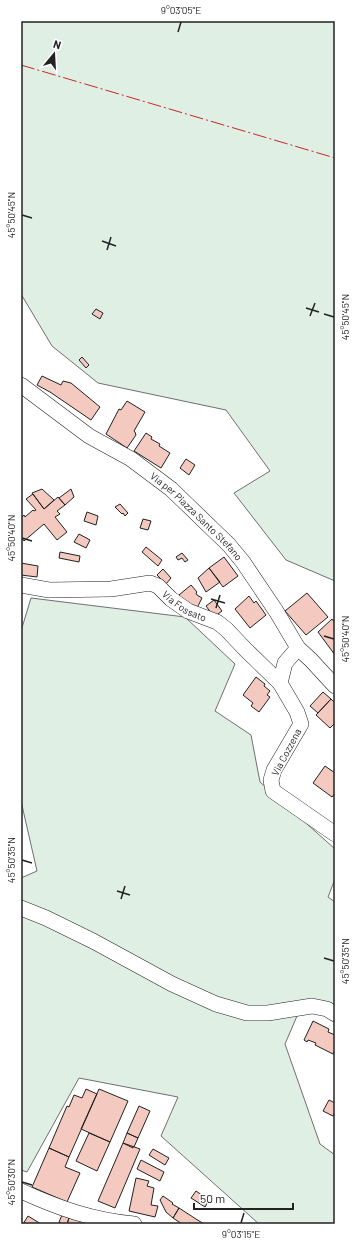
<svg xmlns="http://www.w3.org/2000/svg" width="356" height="1245" font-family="Barlow,sans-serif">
  <rect width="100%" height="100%" fill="#fff"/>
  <!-- green -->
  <path fill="#e0efe3" stroke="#6f6f6f" d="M21 21H335V581L286 560 234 493 270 471 226 410 98 383 52 346 21 294V165L22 164 21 163Z
    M31 598 185 617 235 664 215 711 251 735 260 782 335 849V879L328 897 335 902V1016L303 1002 285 1044 320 1144 335 1155V1224H259L161 1136 178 1097 79 1078 27 1172 21 1170V878L37 871 21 801V631Z"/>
  <!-- building -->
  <path fill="#f3c9c0" stroke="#222" d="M96 309 103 313 100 319 92 314Z
    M82 357 89 365 86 368 79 360Z
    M42 376 61 385 63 381 71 383 100 407 91 420 50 392 37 385Z
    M127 401 145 412 134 431 135 432 136 435 127 448 106 434 119 409 121 410Z
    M146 433 152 437 151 439 160 444 159 446 170 453 161 468 134 451Z
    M186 459 195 465 189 475 180 468Z
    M42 489 54 500 44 509 32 493Z
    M71 489 74 497 65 505 59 498Z
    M33 494 44 509 58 497 65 505 57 511 60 514 55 517 67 532 57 540 44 524 24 541 21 537V518L24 515 25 517 33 510 34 511 36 510 26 499Z
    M120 504 128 513 125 516 123 513 122 514 115 507Z
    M87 512 98 516 96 525 84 521Z
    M143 519 151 521 148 530 140 528Z
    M79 534 90 540 86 548 74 542Z
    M146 547 162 560 158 566 142 552Z
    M60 552 80 556 79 562 59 558Z
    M182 553 188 560 185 562 182 558 178 560 176 557Z
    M224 557 238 576 223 587 209 568Z
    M21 563 38 566 37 577 21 575Z
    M209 568 220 582 206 592 198 578Z
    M163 569 171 578 166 584 157 575Z
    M191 585 197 592 196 593 197 595 202 598 197 608 184 602 179 595Z
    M307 593 328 617 306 635 285 611Z
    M249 596 254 603 256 601 266 615 250 628 235 609Z
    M214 600 222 611 214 617 206 606Z
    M332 619 335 623V655L318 632Z
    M256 677 265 684 264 686 270 691 267 695 270 697 259 712 251 706 253 703 243 695Z
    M323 692 331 699 318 713 310 706Z
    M331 699 335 703V723L330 728 316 715Z
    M325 766 335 773V793L332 797 313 783Z
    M313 1021 329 1029 328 1032 335 1035V1052H334L333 1054 315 1045 316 1043 308 1040 307 1042 304 1040Z
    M86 1089 97 1094 69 1157 49 1148 67 1106 69 1107 74 1095 82 1098Z
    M99 1089 128 1101 110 1142 81 1129Z
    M329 1100 335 1103V1112L333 1116 323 1111Z
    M139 1106 150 1111 138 1138 127 1133Z
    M89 1133 110 1142 97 1171 76 1161Z
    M127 1133 138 1138 134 1147 133 1146V1148L123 1143Z
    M123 1143 140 1149 115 1208 98 1201Z
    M49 1148 69 1157 65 1167 80 1173 67 1202 32 1187Z
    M153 1149 169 1158 165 1165 149 1155Z
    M141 1160 164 1172 160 1181 137 1169Z
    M136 1178 149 1181 147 1186 154 1188 151 1205 158 1206 155 1217 129 1211Z
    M196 1191 209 1200 205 1207 191 1198Z
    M163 1196 173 1203 172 1204 179 1208 173 1218 166 1212 160 1200Z
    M179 1208 196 1219 204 1224H182L173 1218Z
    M62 1215 69 1218 67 1224H62L59 1222Z
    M28 1216 41 1224H23Z
    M69 1218 91 1224H67Z"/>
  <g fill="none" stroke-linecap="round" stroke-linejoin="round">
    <defs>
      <g id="minor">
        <path id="s1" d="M21 385 89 436 131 459 171 489 229 545 243 562 276 611 298 648 311 660 335 686"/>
        <path id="s2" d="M21 585 49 590 111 589 150 583 158 586 171 599 188 611 217 622 226 629 246 650 280 683"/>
        <path d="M298 648 285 663 280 683 297 712 301 724 274 770 271 780 273 791 335 834"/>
        <path d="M21 908 46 918 93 941 172 984 216 1004 247 1013H268L312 1006 327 1009 335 1014"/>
        <path d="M21 1191C58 1208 92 1220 134 1224"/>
      </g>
    </defs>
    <!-- minor casing -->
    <use href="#minor" stroke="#222" stroke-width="16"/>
    <!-- minor -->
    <use href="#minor" stroke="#fff" stroke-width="15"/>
    <!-- power -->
    <path stroke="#c62828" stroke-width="1" stroke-dasharray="14 3 2 3" stroke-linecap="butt" d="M21 65 335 158"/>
  </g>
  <!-- ticks -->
  <path fill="none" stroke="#222" stroke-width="1.5" d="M178 32 181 22M22 215 32 218M102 241 116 246M107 250 111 237M306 308 319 312M324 314 334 317M310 316 315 303M22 538 32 541M211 599 225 603M216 608 220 595M324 636 334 639M22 860 32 863M117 891 130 895M121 899 125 886M324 958 334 961M22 1182 32 1185M241 1223 244 1213"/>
  <g text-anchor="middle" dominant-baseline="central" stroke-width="3" stroke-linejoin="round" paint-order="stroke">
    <!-- street labels -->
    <g font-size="10" fill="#222" stroke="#fff">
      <text stroke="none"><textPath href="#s1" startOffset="220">Via per Piazza Santo Stefano</textPath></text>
      <text stroke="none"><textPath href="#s2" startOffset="172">Via Fossato</textPath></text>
      <text transform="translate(286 752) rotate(-62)">Via Cozzena</text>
    </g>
  </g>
  <!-- border -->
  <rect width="356" height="1245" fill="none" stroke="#ffffff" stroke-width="44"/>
  <!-- north arrow -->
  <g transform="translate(54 54) rotate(18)" stroke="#ffffff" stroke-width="3" paint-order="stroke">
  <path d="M0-3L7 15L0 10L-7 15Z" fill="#222222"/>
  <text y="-6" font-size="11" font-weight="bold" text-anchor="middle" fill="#222222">N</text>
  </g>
  <!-- scale -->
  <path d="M194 1203v6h99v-6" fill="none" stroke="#222222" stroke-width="2"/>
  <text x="200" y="1203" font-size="12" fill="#222222" stroke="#ffffff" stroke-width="3" paint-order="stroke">50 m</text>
  <rect x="22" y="22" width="312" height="1201" fill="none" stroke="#222" stroke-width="1.5"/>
  <g font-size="10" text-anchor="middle" fill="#222">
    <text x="181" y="14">9°03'05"E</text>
    <text transform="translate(11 215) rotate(-90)" y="4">45°50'45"N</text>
    <text transform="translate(345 317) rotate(-90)" y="4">45°50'45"N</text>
    <text transform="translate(11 538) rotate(-90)" y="4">45°50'40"N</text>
    <text transform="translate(345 639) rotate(-90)" y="4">45°50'40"N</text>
    <text transform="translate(11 860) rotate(-90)" y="4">45°50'35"N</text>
    <text transform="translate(345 961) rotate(-90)" y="4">45°50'35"N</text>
    <text transform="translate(11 1182) rotate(-90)" y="4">45°50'30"N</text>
    <text x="241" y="1238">9°03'15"E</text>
  </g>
</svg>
